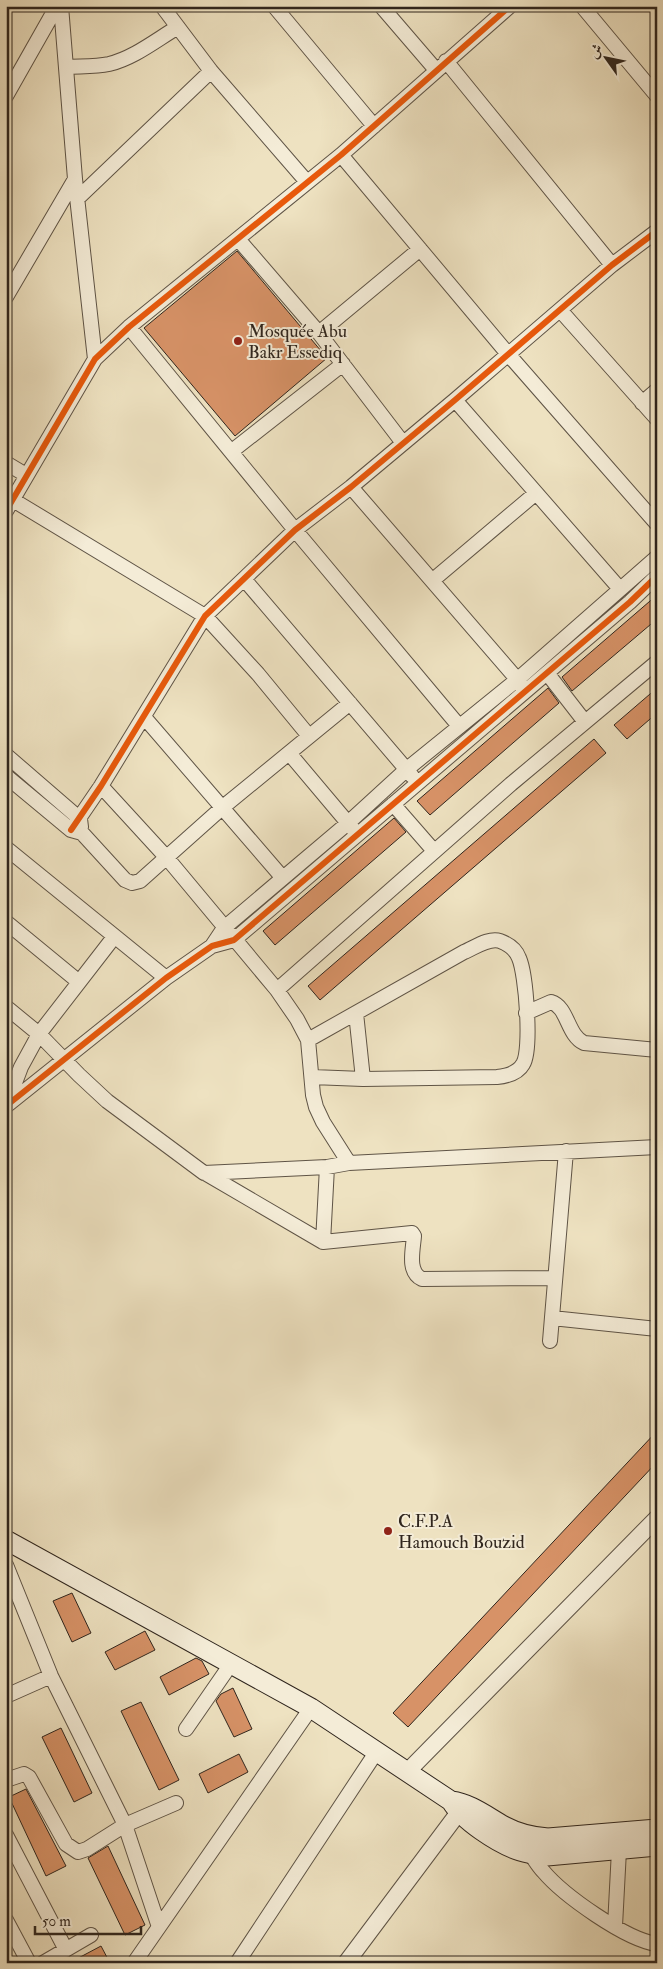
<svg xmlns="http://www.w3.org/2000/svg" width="663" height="1969" font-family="'IM FELL Double Pica',Amiri,serif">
  <rect width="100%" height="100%" fill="#eee2c1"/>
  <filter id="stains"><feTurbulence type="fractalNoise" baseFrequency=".004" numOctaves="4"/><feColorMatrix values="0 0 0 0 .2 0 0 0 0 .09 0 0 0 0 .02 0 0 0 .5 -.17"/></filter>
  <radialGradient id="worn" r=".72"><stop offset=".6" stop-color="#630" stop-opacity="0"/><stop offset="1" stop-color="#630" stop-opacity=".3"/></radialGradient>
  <!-- building -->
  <path fill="#d79267" stroke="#2f251d" d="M237 251 327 358 235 436 144 328Z
    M657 595V619L572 691 562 677Z
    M548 688 559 703 430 815 417 801Z
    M657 688V713L627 739 614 725Z
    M594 739 606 753 320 1000 308 986Z
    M394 818 406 832 275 945 263 931Z
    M657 1431V1462L408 1727 393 1713Z
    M72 1593 91 1633 72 1642 53 1601Z
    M145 1631 155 1650 115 1670 105 1652Z
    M196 1658 202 1661 209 1674 169 1695 160 1677Z
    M233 1688 252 1729 234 1737 216 1701 221 1694Z
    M141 1702 179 1780 159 1790 121 1711Z
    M61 1728 92 1793 74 1802 42 1737Z
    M239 1754 248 1772 208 1793 199 1774Z
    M26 1789 66 1866 46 1876 9 1797Z
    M108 1846 145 1925 125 1935 88 1858Z
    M101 1946 110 1963H69Z"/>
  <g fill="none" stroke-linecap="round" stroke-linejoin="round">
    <defs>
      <path id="minor" d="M61 6 75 179 95 359
        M162 6 211 71 307 182
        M274 6 374 126
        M381 6 436 70
        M582 6 657 96
        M446 61 612 265
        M66 67C80 66 95 67 109 64 134 58 156 40 178 27
        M6 96 57 6
        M341 155 508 354 657 524
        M77 199 211 71
        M238 239 319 333 403 443
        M6 297 75 179
        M560 310 657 419
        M129 327 295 530 459 726
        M319 333 420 249
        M455 400 620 589
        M642 403 657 390
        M232 451 343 364
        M6 463 26 475
        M351 487 523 686
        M13 500 205 616 258 674 309 736
        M6 511 95 359 129 327 341 155 510 6
        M244 579 412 776
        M433 580 536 493
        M547 673 585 722
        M144 717 282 877
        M289 753 353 829
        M6 755 80 819 81 827
        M6 776 71 830 82 833 125 880 132 883 140 881 223 807 350 703
        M101 786 167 858 277 990 297 1019 308 1040 313 1095 316 1107 323 1122 349 1163
        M393 804 434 851
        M71 830 101 786 205 616 295 530 351 487 455 400 612 265 657 231
        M6 848 166 978
        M6 922 79 982
        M212 946 224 928 348 823 407 769 518 679 657 557
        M277 990 511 784 657 662
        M6 1007 39 1034 79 1075 107 1101 204 1173 327 1167 349 1163 657 1147
        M356 1013 363 1079
        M526 1013 551 1002C568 1007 567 1035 584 1043L657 1050
        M308 1040 464 952C474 948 489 937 500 941 508 944 516 950 519 958 526 974 532 1050 523 1064 518 1073 507 1076 497 1077L363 1079 312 1077
        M7 1104 21 1067 39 1034 114 937
        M6 1106 166 978 212 946 234 940 630 602 657 576
        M205 1173 323 1242 412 1233 414 1236C413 1250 407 1272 422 1279L555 1278
        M323 1242 327 1167
        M552 1318 657 1329
        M550 1341 566 1151
        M6 1565 51 1676 125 1825 159 1927
        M6 1696 51 1676
        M186 1729 231 1664
        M6 1780 24 1774 29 1777 66 1844 78 1852 87 1849 125 1825 176 1803
        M6 1835 66 1950
        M533 1848 531 1855C535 1860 538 1866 543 1871 563 1895 626 1940 657 1944
        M6 1920 29 1963
        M615 1926 619 1850 618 1842
        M43 1963 91 1935
        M134 1963 311 1708
        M237 1963 377 1751"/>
      <path id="tertiary" d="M408 1771 657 1518
        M346 1963 465 1804"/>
      <path id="secondary" d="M6 1540 311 1708 451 1801C472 1804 486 1816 504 1826 517 1833 533 1837 548 1838L657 1829
        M451 1801C462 1820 498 1844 520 1851 529 1854 538 1855 547 1856L657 1846"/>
    </defs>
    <!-- minor casing -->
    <use href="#minor" stroke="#5f5446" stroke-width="16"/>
    <!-- tertiary casing -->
    <use href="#tertiary" stroke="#5f5446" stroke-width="18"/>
    <!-- secondary casing -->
    <use href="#secondary" stroke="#2f251d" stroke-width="21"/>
    <!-- minor -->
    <use href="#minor" stroke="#f4ecd7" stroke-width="14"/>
    <!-- tertiary -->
    <use href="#tertiary" stroke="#f4ecd7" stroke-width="16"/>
    <!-- secondary -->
    <use href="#secondary" stroke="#f4ecd7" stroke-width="19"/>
    <defs>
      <path id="cycleway" d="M6 511 95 359 129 327 341 155 510 6
        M71 830 101 786 205 616 295 530 351 487 455 400 612 265 657 231
        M6 1106 166 978 212 946 234 940 630 602 657 576"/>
    </defs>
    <!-- cycleway casing -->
    <use href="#cycleway" stroke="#f4ecd7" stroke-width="9"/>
    <!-- cycleway -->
    <use href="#cycleway" stroke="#e8590c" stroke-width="6"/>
  </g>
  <!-- markers -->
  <g fill="#8f2418" stroke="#f4ecd7" stroke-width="2">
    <circle cx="238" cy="341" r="5"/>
    <circle cx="388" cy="1531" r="5"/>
  </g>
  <g text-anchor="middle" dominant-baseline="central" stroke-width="4" stroke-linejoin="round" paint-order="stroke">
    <!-- poi labels -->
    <g font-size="18" fill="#2f251d" stroke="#f4ecd7" text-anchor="start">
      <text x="248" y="331">Mosquée Abu<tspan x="248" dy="21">Bakr Essediq</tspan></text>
      <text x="398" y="1521">C.F.P.A<tspan x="398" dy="21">Hamouch Bouzid</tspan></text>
    </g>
  </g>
  <!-- margin -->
  <rect width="663" height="1969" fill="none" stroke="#eee2c1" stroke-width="25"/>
  <rect x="8" y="8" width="648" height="1954" fill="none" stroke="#2f251d" stroke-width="2.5"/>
  <rect x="12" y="12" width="638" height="1944" fill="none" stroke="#2f251d"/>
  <!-- north arrow -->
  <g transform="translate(606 58) rotate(303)" stroke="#f4ecd7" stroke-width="4" paint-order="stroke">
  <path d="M0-4L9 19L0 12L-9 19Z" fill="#2f251d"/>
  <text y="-8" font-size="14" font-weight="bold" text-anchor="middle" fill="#2f251d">ش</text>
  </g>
  <!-- scale -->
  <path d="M35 1926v8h106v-8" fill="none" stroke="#2f251d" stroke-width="2.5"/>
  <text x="42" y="1926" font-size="15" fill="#2f251d" stroke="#f4ecd7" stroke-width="4" paint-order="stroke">50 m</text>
  <rect width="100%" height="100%" filter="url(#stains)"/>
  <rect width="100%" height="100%" fill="url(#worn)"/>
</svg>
